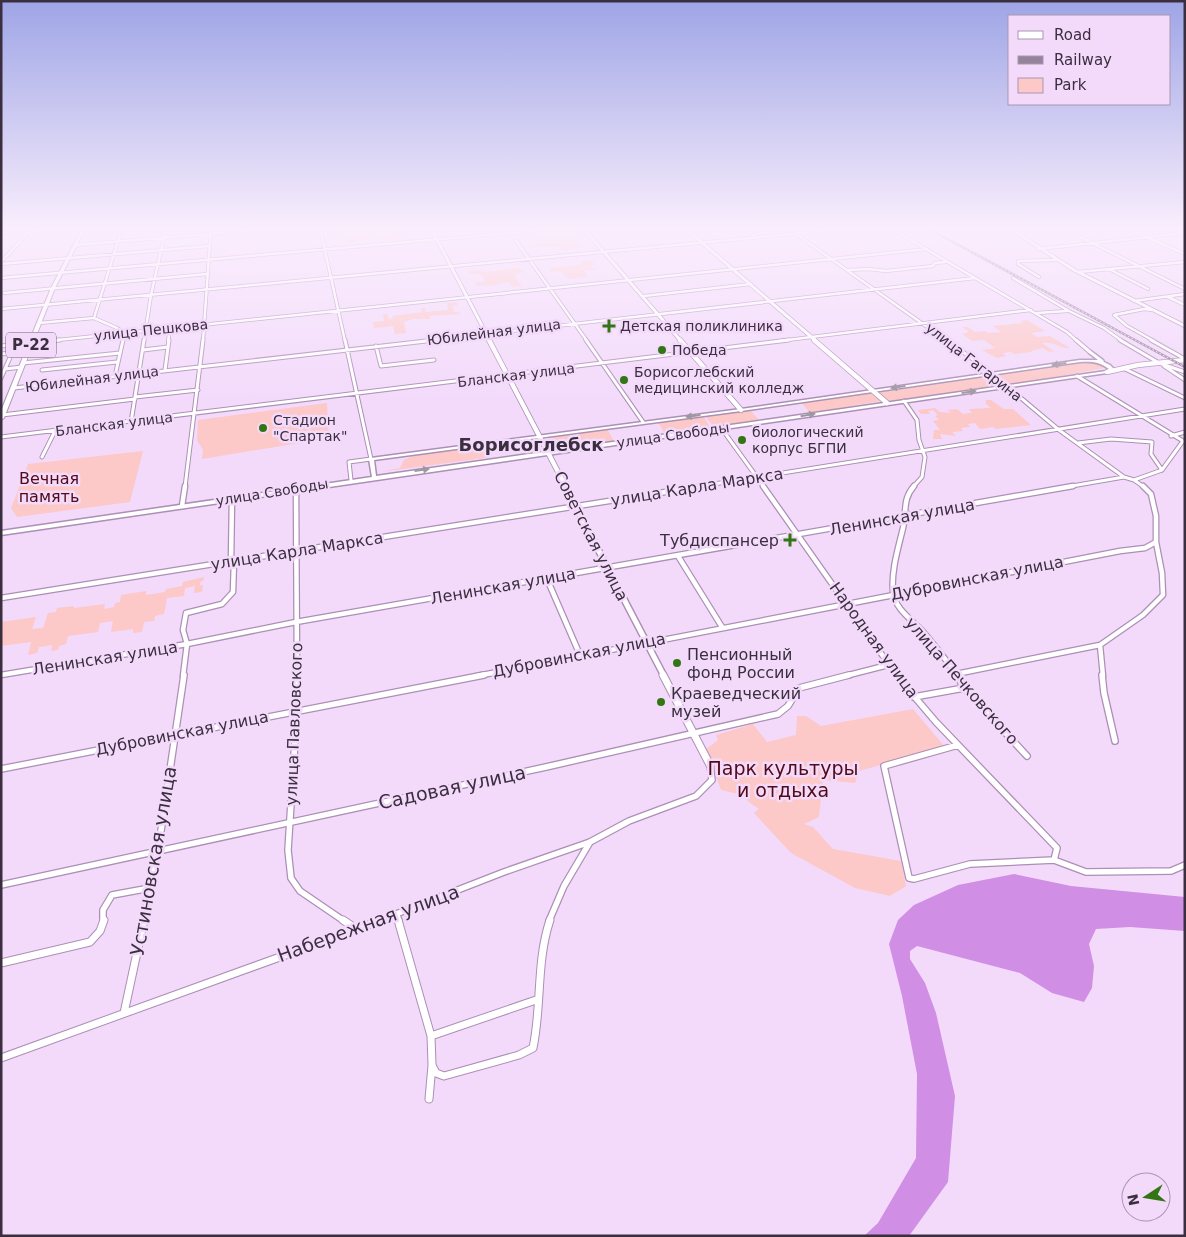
<svg xmlns="http://www.w3.org/2000/svg" width="1186" height="1237" font-family="'DejaVu Sans',sans-serif">
  <rect width="100%" height="100%" fill="#f3dafb"/>
  <!-- green -->
  <path fill="#fcc8c8" d="M355 228H414L417 234 412 235 408 232H401L403 239 372 240 371 238 349 243 348 241H345L343 235 332 236V233L337 232 336 229Z
    M572 233 576 239 572 240 574 242H579L583 247 562 251 559 247H533L532 245 539 244 534 235H550L551 237Z
    M591 260 595 265 590 266 598 269 584 271 588 277 567 279 561 271 552 272 549 268 582 265 580 261Z
    M518 268 524 272 516 274 517 276 514 277 522 286 512 287 509 282 491 286H477L475 282 485 281 482 275 469 273 468 271 482 270 484 272Z
    M457 302 458 305 452 306 454 312H459L460 314 430 316V319H413L404 322 406 333 395 334 393 326 374 328 373 322 384 321 383 314H387L389 319 394 318 393 316 422 312 421 308H425L426 312 448 310 447 303Z
    M1027 320 1045 331 1031 333 1037 337 1050 336 1070 348C1059 349 1056 341 1042 343L1054 351 1049 352 1043 348 1031 351 1032 352 1014 354 1011 352 1003 353 1006 356 997 358 982 350 995 348 984 340 972 341 962 334 969 332 962 327H968L975 332 985 331 989 333 1001 332 993 326 1023 323 1020 321Z
    M1087 361 1096 362 1105 368 1010 385 998 374Z
    M989 376 1002 385 895 401 886 400 879 392Z
    M868 393 875 395 881 401 810 413 801 402Z
    M985 400H991L1004 409H1013L1031 425 996 429 993 427 980 429 975 423 968 424 970 427 961 428 963 431 952 432 956 436 940 434 942 439H933L934 430H940L933 421 939 420 935 416 938 415 933 410 928 411 930 414H921L918 410 935 408 940 412 951 413 948 410 957 409 963 414 972 413 969 409 991 408 985 403 987 402Z
    M327 403 329 438 202 459 203 450 197 440 198 420Z
    M750 410 759 420 714 427 705 416Z
    M703 416 710 427 665 434 658 422Z
    M607 429 614 441 559 448 552 436Z
    M485 445 490 446 491 449 489 452 491 457 380 472 400 468 404 460 413 456Z
    M143 451 130 502 17 517 11 508 28 464Z
    M204 577 203 581 200 582V585H203L202 592 194 593 195 586 185 588 184 596 167 598 164 614 155 616 154 621 144 622 142 632 133 633V629L111 632 113 621 100 623 98 632 68 636 66 644 59 646 58 650 51 651 52 645 39 647 37 653 28 655 31 642 1 646V622L36 617 32 629 43 628 48 613 56 612 57 608 74 606V608L105 604 104 609 114 607 115 603 120 602 121 595 146 591V595L165 592 166 589 182 586 183 582Z
    M913 709 945 747 859 771 855 783 823 780 819 817 804 824 813 827 833 849 901 861 906 886 890 896 855 888 791 853 754 813 759 809 738 794 721 790 706 749 718 740 716 735 753 724 767 742 796 735 797 716H806L821 726Z"/>
  <!-- water -->
  <path fill="#d08ee4" d="M1014 874 1071 886 1185 897V931L1130 927 1096 929 1089 944 1094 966 1092 988 1084 1002 1052 993 1020 973 917 946 910 951V959L925 983 936 1013 955 1096 948 1182 909 1236H864L878 1223 916 1158 917 1074 902 996 889 944 898 920 914 905 958 885Z"/>
  <g fill="none" stroke-linecap="round" stroke-linejoin="round">
    <defs>
      <path id="minor-far4" d="M320 228 345 341
        M507 228 587 341
        M743 228 756 237
        M890 228 1067 332 1077 341
        M1062 228 1185 289
        M1126 228 1185 254
        M1 233 84 228
        M796 234 947 341
        M75 245 279 228
        M1038 249 1185 233
        M1 262 30 231
        M1 264 209 246
        M1109 269 1148 289
        M848 270 869 269 886 271 933 266 934 263 946 262
        M1078 272 1185 262
        M1039 277 1018 264V261L1057 260
        M1 278 566 228
        M1013 278 1069 311 1104 328 1122 341
        M4 293 207 274
        M644 296 751 284
        M1168 297 1185 305
        M1134 301 1185 294
        M1 309 855 228
        M1152 310 1144 309 1114 315 1127 326 1154 341
        M1037 313 1067 311
        M94 318 117 328 120 330 118 333
        M39 323 94 318 122 228
        M48 341 927 249
        M123 341 125 333
        M144 341 151 295 166 228
        M168 341 170 328
        M203 341 211 228
        M424 341 975 278
        M779 341 1031 310"/>
      <path id="minor-far3" d="M345 340 371 459 349 462 351 480
        M586 340 643 422
        M946 340 984 367 1059 430 1124 477 1134 480 1144 487
        M1076 340 1090 352
        M1120 340 1159 363 1185 372
        M1151 340 1185 359
        M1 346 60 340
        M376 346 381 366 434 360
        M143 350 168 347
        M1 354 12 353 1 378
        M23 363 120 353
        M1164 366 1185 380
        M1123 368 1185 398
        M5 369 22 367
        M42 370 117 362
        M165 370 169 340
        M115 376 123 340
        M1077 376 1183 441 1162 470
        M14 388 435 340
        M135 397 198 390
        M904 401 917 420 919 440 925 457 922 477 913 487
        M2 415 135 399
        M131 422 144 340
        M722 429 764 487
        M1171 436 1185 432
        M1 437 789 340
        M1078 443 1111 439 1152 442 1151 454 1162 470 1134 480
        M42 457 55 431
        M185 487 203 340
        M695 487 1185 409
        M1066 487 1124 477"/>
      <path id="minor-far2" d="M763 486 897 676
        M914 486C902 500 907 511 903 528 898 549 891 571 893 592 895 610 914 621 925 634 936 647 948 662 957 676
        M296 488 297 676
        M182 506 185 486
        M678 556 722 627
        M231 562 232 498
        M547 579 580 655
        M1 598 703 486
        M1100 645 1103 676
        M956 674 1100 645 1143 615 1163 595 1162 573 1156 542V516L1151 494 1143 486
        M1 675 187 644 296 622 1073 486
        M183 676 187 644 183 630 186 613 222 604 233 592 234 561
        M477 676 1120 551 1145 548 1156 542
        M845 676 888 665"/>
      <path id="minor-far1" d="M297 675V710L288 850 291 878 300 891 344 921
        M896 675 936 722 1057 848 1054 860
        M957 675 964 688 1027 756
        M1102 675 1104 693 1115 741
        M914 697 964 688
        M958 745 884 766 909 878 914 879 970 864 1054 860 1086 872 1171 871 1185 865
        M1 769 484 675
        M1 885 546 767 778 714 788 706 799 688 849 675
        M397 915 399 921
        M103 921V910L112 895 150 888
        M143 921 158 851 184 675
        M378 921 504 872 590 842 629 821 696 796 712 780 710 765
        M549 921 564 886 590 842"/>
      <path id="minor" d="M343 920 355 928
        M398 920 431 1036 432 1065 429 1099
        M1 963 90 942 100 931 104 920
        M124 1013 144 920
        M431 1036 536 1000
        M1 1058 382 920
        M432 1065 436 1073 444 1076 519 1055 533 1048C542 1005 536 962 550 920"/>
      <path id="tertiary-far3" d="M431 228 490 341
        M583 228 681 341
        M685 228 816 341
        M1009 228 1074 270 1185 326"/>
      <path id="tertiary-far2" d="M489 340 566 487
        M680 340 741 410
        M814 340 887 403
        M1107 372 1138 365 1185 360"/>
      <path id="tertiary-far1" d="M565 486 664 676"/>
      <path id="tertiary" d="M663 675 710 765"/>
      <path id="secondary" d="M1089 351H1091L1103 360 1104 362 1110 365 1114 369 1113 370 1107 373 1 535V531L372 477 369 459 371 458 741 409 1080 360H1098L1089 353ZM1080 362C1091 361 1100 362 1109 369L1106 371 376 476 374 460 741 411Z"/>
      <path id="trunk" d="M82 228H86L55 288 4 418 1 420V411L51 288Z"/>
    </defs>
    <!-- minor-far4 casing -->
    <use href="#minor-far4" stroke="#ac8fb5" stroke-width="4"/>
    <!-- minor-far3 casing -->
    <use href="#minor-far3" stroke="#ac8fb5" stroke-width="5"/>
    <!-- minor-far2 casing -->
    <use href="#minor-far2" stroke="#ac8fb5" stroke-width="7"/>
    <!-- minor-far1 casing -->
    <use href="#minor-far1" stroke="#ac8fb5" stroke-width="8"/>
    <!-- minor casing -->
    <use href="#minor" stroke="#ac8fb5" stroke-width="9"/>
    <!-- tertiary-far3 casing -->
    <use href="#tertiary-far3" stroke="#ac8fb5" stroke-width="4.5"/>
    <!-- tertiary-far2 casing -->
    <use href="#tertiary-far2" stroke="#ac8fb5" stroke-width="6"/>
    <!-- tertiary-far1 casing -->
    <use href="#tertiary-far1" stroke="#ac8fb5" stroke-width="8"/>
    <!-- tertiary casing -->
    <use href="#tertiary" stroke="#ac8fb5" stroke-width="9"/>
    <!-- secondary casing -->
    <use href="#secondary" stroke="#ac8fb5" stroke-width="3"/>
    <!-- trunk casing -->
    <use href="#trunk" stroke="#ac8fb5" stroke-width="2"/>
    <!-- minor-far4 -->
    <use href="#minor-far4" stroke="#fff" stroke-width="2.5"/>
    <!-- minor-far3 -->
    <use href="#minor-far3" stroke="#fff" stroke-width="3"/>
    <!-- minor-far2 -->
    <use href="#minor-far2" stroke="#fff" stroke-width="4.5"/>
    <!-- minor-far1 -->
    <use href="#minor-far1" stroke="#fff" stroke-width="5.5"/>
    <!-- minor -->
    <use href="#minor" stroke="#fff" stroke-width="7"/>
    <!-- tertiary-far3 -->
    <use href="#tertiary-far3" stroke="#fff" stroke-width="3"/>
    <!-- tertiary-far2 -->
    <use href="#tertiary-far2" stroke="#fff" stroke-width="4.5"/>
    <!-- tertiary-far1 -->
    <use href="#tertiary-far1" stroke="#fff" stroke-width="5"/>
    <!-- tertiary -->
    <use href="#tertiary" stroke="#fff" stroke-width="7"/>
    <!-- secondary -->
    <use href="#secondary" fill="#fff" fill-rule="evenodd"/>
    <!-- trunk -->
    <use href="#trunk" fill="#fff" fill-rule="evenodd"/>
    <defs>
      <path id="rail" d="M927 228 1185 367"/>
    </defs>
    <!-- rail casing -->
    <use href="#rail" stroke="#95839b" stroke-width="2.5"/>
    <!-- rail -->
    <use href="#rail" stroke="#f3dafb" stroke-width="1" stroke-dasharray="2" stroke-linecap="butt"/>
  </g>
  <!-- one-way arrows -->
  <defs><path id="oneway-solid" d="M-6-.8H1V-3.2L6.5 0L1 3.2V.8H-6Z" transform="scale(1.25)"/></defs>
  <g fill="#9d979f">
    <use href="#oneway-solid" transform="translate(1059 364) rotate(172)"/>
    <use href="#oneway-solid" transform="translate(898 387) rotate(172)"/>
    <use href="#oneway-solid" transform="translate(969 392) rotate(-8)"/>
    <use href="#oneway-solid" transform="translate(808 415) rotate(-9)"/>
    <use href="#oneway-solid" transform="translate(693 416) rotate(173)"/>
    <use href="#oneway-solid" transform="translate(422 470) rotate(-8)"/>
  </g>
  <!-- sky -->
  <linearGradient id="sky" x2="0" y2="1"><stop stop-color="#9ea5e6"/><stop offset="0.57" stop-color="#faeefd"/><stop offset="1" stop-color="#faeefd" stop-opacity="0"/></linearGradient>
  <rect width="1186" height="401" fill="url(#sky)"/>
  <!-- markers -->
  <g fill="#327514" stroke="#f3dafb" stroke-width="2">
    <path d="M606.5 318.5h5v5h5v5h-5v5h-5v-5h-5v-5h5z"/>
    <circle cx="662" cy="350" r="5"/>
    <circle cx="624" cy="380" r="5"/>
    <circle cx="263" cy="428" r="5"/>
    <circle cx="742" cy="440" r="5"/>
    <path d="M787.5 532.5h5v5h5v5h-5v5h-5v-5h-5v-5h5z"/>
    <circle cx="677" cy="663" r="5"/>
    <circle cx="661" cy="702" r="5"/>
  </g>
  <g text-anchor="middle" dominant-baseline="central" stroke-width="5" stroke-linejoin="round" paint-order="stroke">
    <!-- far-poi labels -->
    <g font-size="14" fill="#3b2f3f" stroke="#f3dafb" text-anchor="start">
      <text x="620" y="326">Детская поликлиника</text>
      <text x="672" y="350">Победа</text>
      <text x="634" y="372">Борисоглебский<tspan x="634" dy="16">медицинский колледж</tspan></text>
      <text x="273" y="420">Стадион<tspan x="273" dy="16">"Спартак"</tspan></text>
      <text x="752" y="432">биологический<tspan x="752" dy="16">корпус БГПИ</tspan></text>
    </g>
    <!-- far-street labels -->
    <g font-size="14" fill="#3b2f3f" stroke="#f3dafb">
      <text transform="translate(151 330) rotate(-6)">улица Пешкова</text>
      <text transform="translate(494 332) rotate(-7)">Юбилейная улица</text>
      <text transform="translate(974 362) rotate(38)">улица Гагарина</text>
      <text transform="translate(516 375) rotate(-7)">Бланская улица</text>
      <text transform="translate(92 379) rotate(-7)">Юбилейная улица</text>
      <text transform="translate(114 424) rotate(-7)">Бланская улица</text>
      <text transform="translate(673 435) rotate(-8)">улица Свободы</text>
      <text transform="translate(272 492) rotate(-9)">улица Свободы</text>
    </g>
    <!-- shield labels -->
    <rect fill="#f3dafb" stroke="#726277" stroke-width="1" x="6" y="332.5" width="50" height="25" rx="4"/>
    <g font-size="15" font-weight="bold" fill="#3b2f3f">
      <text x="31" y="345">Р-22</text>
    </g>
    <!-- park labels -->
    <g font-size="16" fill="#510a16" stroke="#f3dafb">
      <text x="49" y="478">Вечная<tspan x="49" dy="18">память</tspan></text>
    </g>
    <!-- street labels -->
    <g font-size="16" fill="#3b2f3f" stroke="#f3dafb">
      <text transform="translate(697 487) rotate(-9)">улица Карла Маркса</text>
      <text transform="translate(902 517) rotate(-10)">Ленинская улица</text>
      <text transform="translate(591 536) rotate(63)">Советская улица</text>
      <text transform="translate(297 551) rotate(-9)">улица Карла Маркса</text>
      <text transform="translate(977 578) rotate(-11)">Дубровинская улица</text>
      <text transform="translate(503 586) rotate(-10)">Ленинская улица</text>
      <text transform="translate(874 640) rotate(54)">Народная улица</text>
      <text transform="translate(579 655) rotate(-11)">Дубровинская улица</text>
      <text transform="translate(105 658) rotate(-9)">Ленинская улица</text>
      <text transform="translate(962 681) rotate(49)">улица Печковского</text>
      <text transform="translate(294 724) rotate(-88)">улица Павловского</text>
      <text transform="translate(182 733) rotate(-11)">Дубровинская улица</text>
    </g>
    <!-- poi labels -->
    <g font-size="16" fill="#3b2f3f" stroke="#f3dafb" text-anchor="start">
      <text x="779" y="540" text-anchor="end">Тубдиспансер</text>
      <text x="687" y="654">Пенсионный<tspan x="687" dy="18">фонд России</tspan></text>
      <text x="671" y="693">Краеведческий<tspan x="671" dy="18">музей</tspan></text>
    </g>
    <!-- far-district labels -->
    <g font-size="18" font-weight="bold" fill="#3b2f3f" stroke="#f3dafb">
      <text x="531" y="444">Борисоглебск</text>
    </g>
    <!-- near-park labels -->
    <g font-size="19" fill="#510a16" stroke="#f3dafb">
      <text x="783" y="768">Парк культуры<tspan x="783" dy="22">и отдыха</tspan></text>
    </g>
    <!-- near-street labels -->
    <g font-size="19" fill="#3b2f3f" stroke="#f3dafb">
      <text transform="translate(452 787) rotate(-12)">Садовая улица</text>
      <text transform="translate(153 861) rotate(-80)">Устиновская улица</text>
      <text transform="translate(368 923) rotate(-20)">Набережная улица</text>
    </g>
  </g>
  <!-- border -->
  <rect width="1186" height="1237" fill="none" stroke="#3b2f3f" stroke-width="5"/>
  <!-- legend -->
  <rect x="1008" y="15" width="162" height="90" fill="#f3dafb" stroke="#a996b0"/>
  <rect x="1018" y="31" width="25" height="8" fill="#ffffff" stroke="#a996b0"/>
  <text x="1054" y="40" font-size="15" fill="#3b2f3f">Road</text>
  <rect x="1018" y="56" width="25" height="8" fill="#95839b" stroke="#a996b0"/>
  <text x="1054" y="65" font-size="15" fill="#3b2f3f">Railway</text>
  <rect x="1018" y="78" width="25" height="15" fill="#fcc8c8" stroke="#a996b0"/>
  <text x="1054" y="90" font-size="15" fill="#3b2f3f">Park</text>
  <!-- north arrow -->
  <g transform="translate(1146 1197) rotate(258)"><circle r="24" fill="#f3dafb" stroke="#a996b0"/>
  <path d="M0-4L9 19L0 12L-9 19Z" fill="#327514"/>
  <text y="-8" font-size="14" font-weight="bold" text-anchor="middle" fill="#3b2f3f">N</text>
  </g>
</svg>
